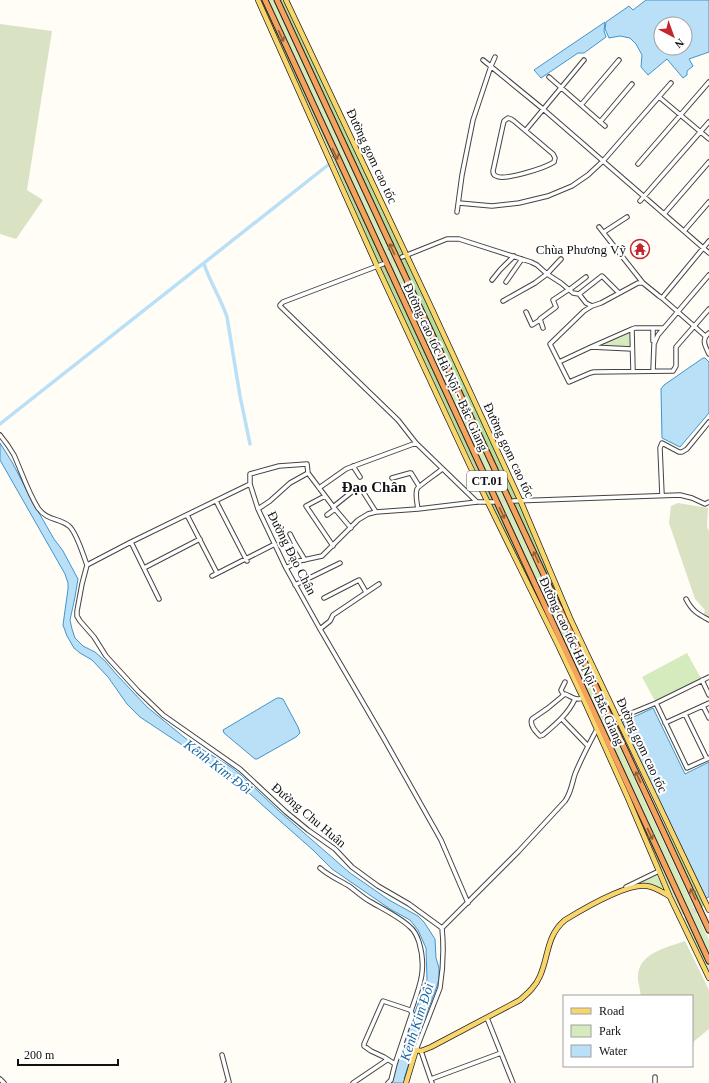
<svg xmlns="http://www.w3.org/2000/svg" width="709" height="1083" font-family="Georgia,serif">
  <rect width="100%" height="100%" fill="#fffdf5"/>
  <!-- green -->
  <path fill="#d5ebbd" d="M268 0H274L709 940V953L371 225Z
    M628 332 630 334 631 345 630 346H603V343Z
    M687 653 702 680 656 703 642 677Z
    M664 868 685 914 683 915 681 914 661 869Z
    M656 874 663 887 662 889 649 884 638 882Z
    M686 916 709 964V973L683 919Z"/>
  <!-- forest -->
  <path fill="#b9dc9c" d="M260 0H263L384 263 380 264 377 260 331 154Z
    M280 0H284L404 253V254L401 256H398Z
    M403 258H406L517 499 516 500 511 499 400 259Z
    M384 265 449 406 494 501 490 500 489 499 380 267Z
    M495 503 576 678 493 508 492 505Z
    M513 503H517L520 505 592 670 645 785 704 904 703 907H700Z
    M617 764 664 868 661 869 639 818 615 765Z"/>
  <!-- cemetery -->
  <path fill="#d9e3c4" d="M0 24 52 31 27 190 43 200 16 239 0 234Z
    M678 503 708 508 707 527 709 531V619L703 616 705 610 695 599 669 523 671 506Z
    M685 941 709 990V1029L692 1043V996H641C640 991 639 985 638 980 636 953 666 948 685 941Z"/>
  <!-- water -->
  <path fill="#b9e0f7" stroke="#3f96cf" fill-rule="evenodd" d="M646 0H709V52L689 59 693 66 687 71V75L683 78 667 59 648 75 641 67 642 55 636 44 630 38 620 36 609 38 605 29 606 22 629 6 633 10ZM661 24H685V48H661Z
    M605 22 604 31 606 37 584 53H578L541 78 534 70Z
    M703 358H705L709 362V413L680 447 662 438 661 389 664 385Z
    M0 443 12 462 35 506 54 539 63 551 78 579 75 597 70 620 72 629 75 638 83 646 95 652 105 661 117 675 147 707 190 742 231 767 241 775 280 812 350 873 389 900 418 916 424 922 435 939 436 958 439 968V979L436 989 414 1047 404 1079 406 1080 405 1083H390L416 1009 427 980 426 948 418 930 410 920 390 909 332 869 313 850 279 820 249 793 226 774 140 717 127 704 108 677 92 660 80 653 74 648 67 636 63 625 68 589V583L65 574 0 460Z
    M277 698H280L283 699 298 727 300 733 296 737 257 759H255L224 733 223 730Z
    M653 708 685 774 709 762V897L706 898 623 726V722Z"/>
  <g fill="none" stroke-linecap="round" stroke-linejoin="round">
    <!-- canal -->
    <path stroke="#b9e0f7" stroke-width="3.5" d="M204 264C210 282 221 299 227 317L240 396 250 444
      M0 424 328 165"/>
    <!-- minor-tunnel -->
    <path stroke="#dbdad3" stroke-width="3.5" stroke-dasharray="3.5 2" stroke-linecap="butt" d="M386 263 402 257
      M496 502 512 501"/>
    <!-- major-tunnel -->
    <path stroke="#dbdad3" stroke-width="4.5" stroke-dasharray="4.5 2" stroke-linecap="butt" d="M686 915 701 908"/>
    <defs>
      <path id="minor" d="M483 60 543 109 709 253
        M549 77 605 126
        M659 97 709 139
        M581 105 619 60
        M508 118 511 119 514 121 553 154 555 158 554 162C545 168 504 181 496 176 493 175 493 173 493 171L503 125 504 121Z
        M600 122 632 84
        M526 130 584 60
        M638 164 709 82
        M640 201 709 122
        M459 203 492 206 519 203 548 196 572 186 588 175 603 161 671 83
        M457 212 462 175 473 120 491 66 495 57
        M664 214 709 162
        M599 227 643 283
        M684 231 709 202
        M604 232 627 217
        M402 257 447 239H459L531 262 537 265 547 274 561 283 573 293 579 294 586 303 592 306 601 303 638 283H643L659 296 662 298 694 326 705 336
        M383 264 283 302 280 305V306L398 420 416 443
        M547 274 561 259
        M492 280 500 270 514 256
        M506 282 522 259
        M569 290 586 277
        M579 294 602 276 619 293
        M662 298 709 241
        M503 301 535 283 547 274
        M592 306 584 311 550 344 569 382 590 373 594 372 673 371 676 366V347L709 309
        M526 312 532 325 540 320
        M543 328 540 319 556 307 553 300 568 290
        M653 328V341
        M632 329 633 371
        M709 333C701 339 705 346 709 354
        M591 347 632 349
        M559 362 591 347 632 329 635 328H664
        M653 371 654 344 658 335 709 275
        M0 435C5 441 10 448 14 455 22 473 28 492 38 508 47 521 60 518 69 526 77 533 83 555 87 565
        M353 466 360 477
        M392 478 410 473H411L419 486
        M319 488 346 469 359 464 416 443 477 502
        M662 495 660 448 662 443 679 452H682L687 449 709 422
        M325 496 306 506 333 546
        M216 501 247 561
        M513 501 680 495 692 498 705 504 709 502
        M333 507 358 487H360L376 512
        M258 509 270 501 290 483 308 473
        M418 509C417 503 415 495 417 489 418 486 438 473 442 469
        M187 515 217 573
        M327 515 335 509
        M351 528 335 509 308 473 307 464 279 466 250 474V484L258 509 286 568 320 629 383 737 441 840 468 903
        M290 534 294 542 305 560
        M131 542 159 599
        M87 565 82 584 77 611V616L80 621 94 637 106 656 138 691 163 715 240 769 286 812 308 830 335 849 352 867 378 886 409 904 442 928C444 948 443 969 440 988L416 1050
        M87 565 131 542 250 484
        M144 568 200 539
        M286 568 299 561 322 556 358 520 368 514 376 512 418 509 477 502H494
        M212 576 275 544
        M305 580 311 591
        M295 585 340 563
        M324 598 359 580 366 592
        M686 599C692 611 698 614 709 620
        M320 629 330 621 333 615 379 584
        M702 680 709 695
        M563 694 561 690 565 682
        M575 699C568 714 556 724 543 735L540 736C536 732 529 725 532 719L548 708 565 694C571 696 575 701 583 698
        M656 703 687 768 709 758
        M703 706 709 718
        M685 714 707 759
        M562 719 588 746
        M617 719 656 703 709 677
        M665 723 709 703
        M320 868C329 876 339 880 349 886 356 891 363 898 371 902 383 909 401 918 410 927 415 931 417 936 419 942 427 969 420 986 411 1011
        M626 887 659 871
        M442 928 518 852 565 801C571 793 572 783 575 774 581 759 589 744 597 729
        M487 1018 513 1083
        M421 1051 432 1083
        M222 1055 229 1082 227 1083
        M655 1077V1083
        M0 1079 4 1083
        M431 1079 501 1053
        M353 1083 387 1060
        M388 1083 391 1080 395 1064 412 1013 410 1010 383 1001 382 1003 364 1044V1046L371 1051 384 1057 395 1064"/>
      <path id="major" d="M258 0 377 266 470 466 558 645 583 698 627 796 670 897 709 978
        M286 0 430 305 521 502 570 618 586 652 709 910
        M406 1083 416 1050 421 1051 431 1047 520 1000C528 993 536 986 540 976 549 956 546 936 565 920 583 909 626 883 647 886 655 887 662 892 669 896"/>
      <path id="highway" d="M265 0 709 961
        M277 0 346 149 709 930"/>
    </defs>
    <!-- minor casing -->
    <use href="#minor" stroke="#444" stroke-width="5.5"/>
    <!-- major casing -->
    <use href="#major" stroke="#222" stroke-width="6"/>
    <!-- highway casing -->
    <use href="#highway" stroke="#222" stroke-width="7"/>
    <!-- minor -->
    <use href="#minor" stroke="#fff" stroke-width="3.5"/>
    <!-- major -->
    <use href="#major" stroke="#f9d66b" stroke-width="4.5"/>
    <!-- highway -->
    <use href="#highway" stroke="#f5a25d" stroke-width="5"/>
  </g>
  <!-- one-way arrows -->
  <defs><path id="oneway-shaft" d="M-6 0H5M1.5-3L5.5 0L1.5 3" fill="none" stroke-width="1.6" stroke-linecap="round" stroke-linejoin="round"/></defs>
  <g stroke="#8e613b">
    <use href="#oneway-shaft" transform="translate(281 36) rotate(65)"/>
    <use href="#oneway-shaft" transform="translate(335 154) rotate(65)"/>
    <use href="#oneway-shaft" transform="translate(392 249) rotate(-115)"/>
    <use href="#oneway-shaft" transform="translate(502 513) rotate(65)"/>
    <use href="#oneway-shaft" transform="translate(536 557) rotate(-115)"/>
    <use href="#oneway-shaft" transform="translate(638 777) rotate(-115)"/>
    <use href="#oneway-shaft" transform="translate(650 834) rotate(65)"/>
    <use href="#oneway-shaft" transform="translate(693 894) rotate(-115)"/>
  </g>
  <!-- icons -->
  <defs>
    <symbol id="temple-ring" viewBox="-11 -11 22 22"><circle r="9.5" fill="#fff" stroke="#c4262e" stroke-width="1.5"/><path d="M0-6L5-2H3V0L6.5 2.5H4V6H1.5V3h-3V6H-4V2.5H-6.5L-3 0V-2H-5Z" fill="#c4262e"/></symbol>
  </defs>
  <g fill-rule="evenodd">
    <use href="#temple-ring" x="629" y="238" width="22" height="22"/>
  </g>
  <g text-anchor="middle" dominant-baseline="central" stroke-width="4" stroke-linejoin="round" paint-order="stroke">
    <!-- shield labels -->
    <rect fill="#fff" stroke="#585858" stroke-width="1" x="467" y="471" width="40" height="20" rx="3"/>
    <g font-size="12" font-weight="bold" fill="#111">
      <text x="487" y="481">CT.01</text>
    </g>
    <!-- street labels -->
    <g font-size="13" fill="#111" stroke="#fff">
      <text transform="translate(372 156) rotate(65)">Đường gom cao tốc</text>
      <text transform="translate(446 367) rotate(65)">Đường cao tốc Hà Nội - Bắc Giang</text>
      <text transform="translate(509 450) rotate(65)">Đường gom cao tốc</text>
      <text transform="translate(292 553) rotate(63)">Đường Đạo Chân</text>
      <text transform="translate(582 661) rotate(65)">Đường cao tốc Hà Nội - Bắc Giang</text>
      <text transform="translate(642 745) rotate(65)">Đường gom cao tốc</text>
      <text transform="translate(309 815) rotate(40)">Đường Chu Huân</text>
    </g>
    <!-- poi labels -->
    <g font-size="13" fill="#111" stroke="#fff" text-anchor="end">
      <text x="626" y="249">Chùa Phương Vỹ</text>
    </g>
    <!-- water labels -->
    <g font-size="14" font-style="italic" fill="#1768a6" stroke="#fff">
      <text transform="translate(218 767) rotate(37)">Kênh Kim Đôi</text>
      <text transform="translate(417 1022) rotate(-72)">Kênh Kim Đôi</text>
    </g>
    <!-- quarter labels -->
    <g font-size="15" font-weight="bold" fill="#111" stroke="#fff">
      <text x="374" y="487">Đạo Chân</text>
    </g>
  </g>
  <!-- legend -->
  <rect x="563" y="995" width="130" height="72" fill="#ffffff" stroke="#a0a0a0"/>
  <rect x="571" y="1008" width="20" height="6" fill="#f9d66b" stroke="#a0a0a0"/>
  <text x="599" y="1015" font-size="12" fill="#111111">Road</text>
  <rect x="571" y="1025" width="20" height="12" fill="#d5ebbd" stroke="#a0a0a0"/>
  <text x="599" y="1035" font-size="12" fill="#111111">Park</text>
  <rect x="571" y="1045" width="20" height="12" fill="#b9e0f7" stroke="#a0a0a0"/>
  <text x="599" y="1055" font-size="12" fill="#111111">Water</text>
  <!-- north arrow -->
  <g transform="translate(673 36) rotate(139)"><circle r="19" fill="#ffffff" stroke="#a0a0a0"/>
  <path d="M0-3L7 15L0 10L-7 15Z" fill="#c4262e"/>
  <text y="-6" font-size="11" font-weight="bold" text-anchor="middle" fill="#111111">N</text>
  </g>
  <!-- scale -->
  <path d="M18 1059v6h100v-6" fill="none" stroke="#111111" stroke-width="2"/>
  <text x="24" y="1059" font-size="12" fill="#111111" stroke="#ffffff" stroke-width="3" paint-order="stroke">200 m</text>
</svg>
